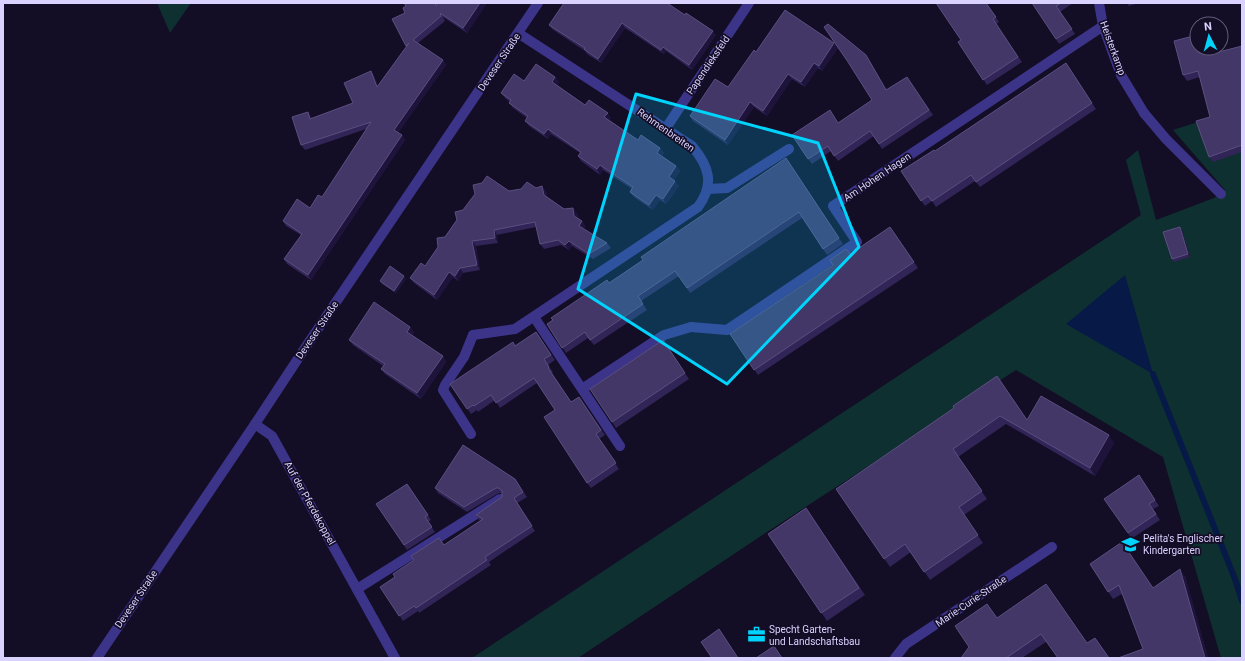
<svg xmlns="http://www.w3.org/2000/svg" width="1245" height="661" font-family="Roboto,sans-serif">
  <rect width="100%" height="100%" fill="#130d26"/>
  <!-- green -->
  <path fill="#0f3031" d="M157 3H191L170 33Z
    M1242 108V658H1221L1163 457 1016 370 761 536 578 658H472L1141 215 1126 160 1138 150 1156 220 1214 198 1225 190 1173 130Z"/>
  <!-- water -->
  <path fill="#061947" d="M1125 275 1153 374 1066 324Z"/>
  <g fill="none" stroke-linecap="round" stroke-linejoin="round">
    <!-- stream -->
    <path stroke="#061947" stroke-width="6" d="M1153 374 1235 579 1242 601"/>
    <!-- lane -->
    <path stroke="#3c3489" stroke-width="10" d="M1144 113 1166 139 1221 194
      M666 128 749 3
      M708 189 727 188 789 149
      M534 317 620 446
      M582 389 664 335 691 327
      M471 434 443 390 445 385 464 357 473 335
      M357 589 500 499
      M97 658 255 424"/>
    <!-- street -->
    <path stroke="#3c3489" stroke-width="10" d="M1099 3 1103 26 1121 75 1144 113
      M691 327 727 330 857 242 833 206 1103 26
      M473 335 515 329 698 207C715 184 709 166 692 146L518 33
      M395 658 272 436 255 424 305 348 538 3
      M895 658 906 644 1052 547"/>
  </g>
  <!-- wall -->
  <path fill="#312456" d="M404 3H436V5L487 3 467 33 443 17 445 21 418 43 443 60 446 65 398 133 402 135 405 140 311 280 287 264 284 259 301 235 286 226 283 221 310 208 322 197 366 129 305 150 301 145 308 112 312 118 353 103 371 71 374 76 378 86 407 47 392 19 405 13 406 6Z
    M986 3 999 22 996 24 1022 62 987 85 958 42 961 40Z
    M1032 3H1073L1060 12 1075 34 1059 44Z
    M1127 3H1139L1129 6Z
    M685 15 716 35 692 70 666 51 664 54 625 28 601 63 587 54 585 51 552 29 549 25Z
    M1242 46V152L1213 162 1209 157 1210 117 1200 77 1187 81 1183 75 1197 48H1211L1213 54Z
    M838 48 822 71 818 68 805 87 792 79 767 116 754 107 728 145 693 121 690 116 728 87 756 52Z
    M869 60 887 90 907 77 933 115 882 149 874 136 838 161 831 151 812 164 792 135 838 123 872 100 848 62Z
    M1066 63 1096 109 980 187 975 181 936 207 932 201 925 206 901 171 935 151Z
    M555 77 559 82 557 85 585 105 611 118 609 120 638 140 660 148 664 153 662 156 676 166 680 171 674 180 679 186 666 204 660 200 653 210 634 197 630 192 632 189 603 170 600 175 581 161 578 156 580 153 551 134 548 139 529 126 525 121 527 118 513 108 509 103 510 102 505 98 501 93 524 81Z
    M786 158 843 244 827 255 802 218 690 293 679 276 641 301 647 310 594 345 588 338 566 353 547 324 643 260Z
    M536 188 546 191 547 197 564 209 577 213 578 218 582 221 585 226 584 229 607 243 611 248 593 259 572 246 569 250 561 245 544 249 540 244 536 227 497 235 498 243 476 246 480 270 463 273 458 281 453 277 437 300 414 283 410 278 425 266 463 210 509 191Z
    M890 227 918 268 758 375 730 334Z
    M1182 230 1190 257 1174 262 1172 259Z
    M406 279 396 293 382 284 380 281Z
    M410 327 414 332 412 335 443 356 446 362 421 399 385 374 381 369 383 366 353 345 349 340Z
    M536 332 555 360 548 365 553 372 552 373 571 402 579 397 605 435 599 439 619 469 591 488 587 483 555 410 537 383 500 408 495 400 478 412 477 410 471 414 450 384 516 345Z
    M663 340 689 379 616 428 590 389Z
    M954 408 1027 420 1114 443 1095 476 1006 424 958 457 987 499 964 515 983 543 930 580 911 552 890 567 836 489Z
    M1139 475 1159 506 1153 509 1160 520 1131 539 1128 533Z
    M515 479 527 497 517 503 535 531 489 562 491 565 419 613 418 611 403 621 380 587 481 521 479 520 476 515 502 497V493H499L467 512 438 493 435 488Z
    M407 484 431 520 428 522 435 532 407 550 376 504Z
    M806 508 865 595 827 621 768 534Z
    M1090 564 1153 588 1185 576 1208 658H1118L1143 649 1122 594 1113 599Z
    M997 618 1087 643 1109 658 1046 642 1022 658H961Z"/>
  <!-- shaded-wall -->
  <path fill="#1d133b" d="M480 3H487L467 33 463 28Z
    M622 23 625 28 601 63 598 59Z
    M713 31 716 35 692 70 689 65Z
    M834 43 838 48 822 71 819 66Z
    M663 47 666 51 664 54 661 50Z
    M1209 48H1211L1215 60 1211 54Z
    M866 55 890 95 886 90Z
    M443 60 446 65 397 135 394 130Z
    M814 63 818 68 805 87 801 82Z
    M371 71 374 76 381 92 377 87Z
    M788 74 792 79 767 116 763 111Z
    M555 77 559 82 556 87 552 82Z
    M750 102 754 107 728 145 725 140Z
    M308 112 311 116 313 124 310 119Z
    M608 113 611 118 608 122 604 117Z
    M548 129 551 134 548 139 544 134Z
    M402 135 405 140 311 280 308 275Z
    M660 148 664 153 661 158 657 153Z
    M600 165 603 170 600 175 597 169Z
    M676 166 680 171 673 182 669 177Z
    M675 181 679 186 666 204 663 199Z
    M542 186 546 191 548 200 544 195Z
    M656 195 660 200 653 210 649 205Z
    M573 208 577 213 578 221 574 216Z
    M582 221 585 226 582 231 579 226Z
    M1180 227 1182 230 1190 257 1188 254Z
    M494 230 497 235 498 243 495 238Z
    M472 241 476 246 480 270 477 265Z
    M569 241 572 246 569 250 565 245Z
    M460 268 463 273 458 281 455 276Z
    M449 272 453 277 437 300 434 295Z
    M404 276 406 279 396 293 394 291Z
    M410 327 414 332 411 337 407 332Z
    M443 356 446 362 421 399 417 393Z
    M1109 435 1114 443 1095 476 1090 468Z
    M1180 569 1185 576 1208 658H1205Z"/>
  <!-- building -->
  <path fill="#433768" stroke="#5b4f80" d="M404 3H435L436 6 438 3H480L463 28 440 13 441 16 413 40 443 60 394 130 402 135 308 275 284 259 302 234 283 221 297 199 310 208 318 195 322 197 371 122 301 145 292 117 308 112 310 119 353 103 344 83 371 71 377 87 409 43 406 46 392 19 405 13 403 8 406 6Z
    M564 3H667L685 15 686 13 713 31 689 65 663 47 661 50 622 23 598 59 584 49 585 48 549 25Z
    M936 3H986L996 17 993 19 1018 57 983 80 958 42 961 40Z
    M1032 3H1061L1056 6 1072 29 1056 39Z
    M785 10 834 43 819 66 814 63 801 82 788 74 763 111 750 102 725 140 690 116 715 79 728 87 754 50 756 52Z
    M828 24 866 55 886 90 907 77 929 110 879 144 870 131 834 156 828 146 808 159 792 135 830 110 838 123 872 100 848 62 824 27Z
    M1197 35V48H1209L1211 54 1242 46V145L1209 157 1196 121 1210 117 1198 71 1183 75 1174 41Z
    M1066 63 1092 103 976 182 971 175 932 201 928 196 921 201 901 171 934 150 935 151Z
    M536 64 555 77 552 82 585 105 589 100 608 113 604 117 638 140 641 135 660 148 657 153 676 166 669 177 675 181 663 199 656 195 649 205 630 192 633 187 600 165 597 169 578 156 581 152 548 129 544 134 525 121 528 116 509 103 511 100 501 93 514 74 524 81Z
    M786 158 839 238 823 249 799 212 687 288 675 271 638 296 643 304 590 340 585 332 562 348 547 324 553 320 551 318 607 280 609 283 643 260 641 257Z
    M487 176 509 191 521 189 527 182 536 188 542 186 544 195 564 209 573 208 574 216 582 221 579 226 607 243 589 254 569 241 565 245 558 240 540 244 535 222 494 230 495 238 472 241 477 265 460 268 455 276 449 272 434 295 410 278 421 263 425 266 438 247 437 238 445 237 457 220 455 212 463 210 475 194 473 185 482 183Z
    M890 227 914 262 754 370 730 334 833 265 830 260 846 249 850 254Z
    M1180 227 1188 254 1172 259 1163 232Z
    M390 266 404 276 394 291 380 281Z
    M374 302 410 327 407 332 443 356 417 393 381 369 385 364 349 340Z
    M536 332 551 355 544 359 549 367 548 368 571 402 579 397 601 430 596 434 616 463 587 483 544 417 555 410 534 378 496 403 491 395 474 406 473 405 467 409 450 384 513 342 515 346Z
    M663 340 685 373 612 422 590 389Z
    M997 376 1027 420 1041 396 1109 435 1090 468 1000 416 953 449 982 491 959 507 978 535 924 572 905 544 884 559 836 489 954 408 953 406Z
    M463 445 515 479 523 492 514 498 532 526 485 557 487 560 416 608 414 606 399 616 380 587 395 577 393 574 414 560 411 556 439 538 444 545 483 519 476 515 502 497V491L499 488H496L464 507 435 488Z
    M1139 475 1155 500 1149 504 1156 514 1128 533 1104 499Z
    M407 484 428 515 425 517 432 527 404 545 376 504Z
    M806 508 859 588 821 613 768 534Z
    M1122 542 1153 588 1180 569 1205 658H1118L1143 649 1119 585 1108 592 1090 564Z
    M1046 584 1087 643 1095 638 1109 658H1058L1041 634 1006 658H961L969 647 955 626 987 604 997 618Z
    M719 629 738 658H712L701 642Z
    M774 646 782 658H756Z"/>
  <!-- marked area -->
  <path fill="#00d4fd" fill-opacity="0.2" stroke="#00d4fd" stroke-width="3" stroke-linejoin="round" d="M636 94 818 143 859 247 727 384 578 289Z"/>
  <!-- icons -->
  <defs>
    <symbol id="school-bare" viewBox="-9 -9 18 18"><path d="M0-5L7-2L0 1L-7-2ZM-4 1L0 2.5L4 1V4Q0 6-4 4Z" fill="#00d4fd" stroke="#130d26" stroke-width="2.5" paint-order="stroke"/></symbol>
    <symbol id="office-bare" viewBox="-9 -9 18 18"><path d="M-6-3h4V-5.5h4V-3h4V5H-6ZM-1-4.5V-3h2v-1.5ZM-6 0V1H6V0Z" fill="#00d4fd" stroke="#130d26" stroke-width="2.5" paint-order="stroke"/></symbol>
  </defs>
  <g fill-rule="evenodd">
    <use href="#school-bare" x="1118" y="532" width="25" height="25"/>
    <use href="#office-bare" x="744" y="622" width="25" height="25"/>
  </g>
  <g text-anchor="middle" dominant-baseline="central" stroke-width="3.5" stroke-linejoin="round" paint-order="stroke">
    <!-- street labels -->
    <g font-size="10" fill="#dad2ff" stroke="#130d26">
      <text transform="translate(1113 48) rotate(70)">Heisterkamp</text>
      <text transform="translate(499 62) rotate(-56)">Deveser Straße</text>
      <text transform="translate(708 65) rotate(-56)">Papendieksfeld</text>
      <text transform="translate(666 130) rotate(35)">Rehmenbreiten</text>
      <text transform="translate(877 177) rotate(-34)">Am Hohen Hagen</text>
      <text transform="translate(317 330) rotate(-56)">Deveser Straße</text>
      <text transform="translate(310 503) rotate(61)">Auf der Pferdekoppel</text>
      <text transform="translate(136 599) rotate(-56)">Deveser Straße</text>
      <text transform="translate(971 601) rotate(-34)">Marie-Curie-Straße</text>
    </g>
    <!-- poi labels -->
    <g font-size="10" fill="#dad2ff" stroke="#130d26" text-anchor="start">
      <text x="1143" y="538">Pelita's Englischer<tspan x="1143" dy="12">Kindergarten</tspan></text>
      <text x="769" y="629">Specht Garten-<tspan x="769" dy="12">und Landschaftsbau</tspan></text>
    </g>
  </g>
  <!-- border -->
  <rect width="1245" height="661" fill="none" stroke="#dad2ff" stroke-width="8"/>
  <!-- north arrow -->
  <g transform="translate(1209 36) rotate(354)"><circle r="19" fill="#130d26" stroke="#635c7d"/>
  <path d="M0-3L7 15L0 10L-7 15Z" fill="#00d4fd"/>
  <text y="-6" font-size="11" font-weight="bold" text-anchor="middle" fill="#dad2ff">N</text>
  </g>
</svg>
